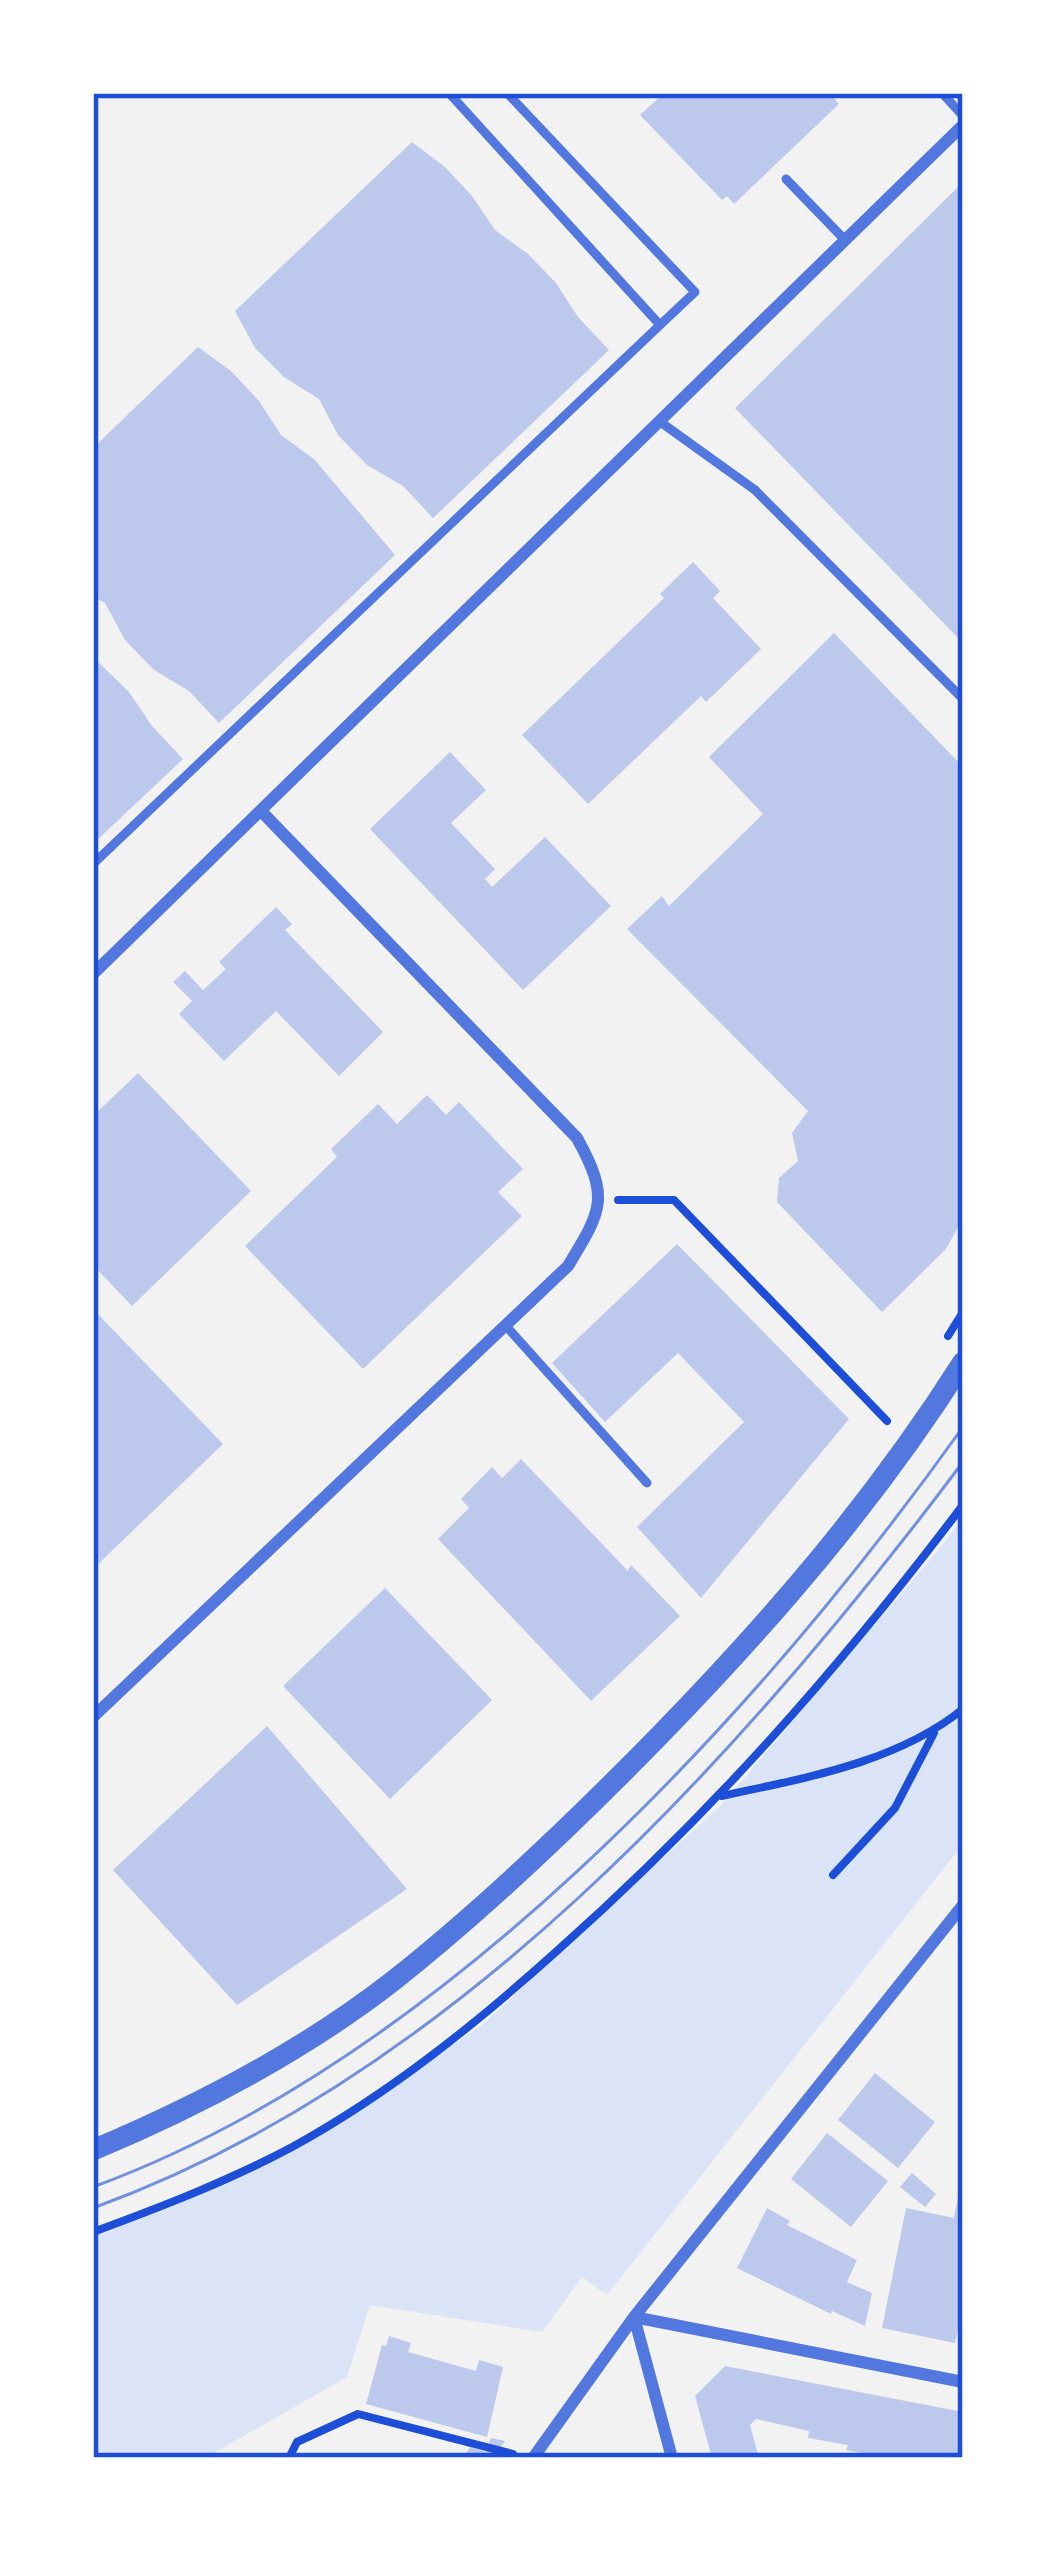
<svg xmlns="http://www.w3.org/2000/svg" width="1056" height="2551" font-family="Overpass,sans-serif">
  <rect width="100%" height="100%" fill="#f2f2f2"/>
  <!-- green -->
  <path fill="#dbe4f7" d="M963 1516V1844L607 2295 582 2277 542 2332 370 2305 347 2377 205 2458H93V2236L172 2207 298 2148 481 2026 723 1803 945 1542Z"/>
  <!-- building -->
  <path fill="#bdc9ec" d="M664 93H833L831 95 839 104 734 204 727 196 722 200 640 115Z
    M412 142 445 167 472 196 495 230 528 254 556 283 578 317 609 350 433 518 403 486 367 465 338 435 319 399 284 377 255 348 235 311Z
    M963 182V643L735 408Z
    M198 347 231 371 259 401 281 435 314 459 395 555 219 723 189 691 154 670 125 640 105 603 93 596V448Z
    M693 562 720 591 713 598 761 649 706 702 701 696 588 804 522 735 664 598 660 594Z
    M834 633 963 767V1218L946 1249 882 1312 777 1202 779 1178 798 1161 792 1133 808 1111 627 929 662 896 669 906 763 814 709 757Z
    M93 657 129 692 152 726 183 759 93 844Z
    M450 752 486 790 451 823 495 869 485 879 492 887 545 837 611 906 523 990 370 829Z
    M276 907 292 924 285 930 383 1032 339 1076 276 1011 224 1061 179 1014 192 1001 173 982 185 971 203 990 226 969 219 962Z
    M138 1073 251 1191 132 1306 93 1265V1116Z
    M427 1095 446 1115 459 1102 523 1169 498 1192 522 1216 363 1369 245 1246 337 1157 331 1149 378 1104 397 1124Z
    M677 1244 849 1419 701 1598 637 1527 744 1422 678 1353 605 1422 552 1363Z
    M93 1309 223 1444 93 1569Z
    M521 1459 628 1571 631 1565 680 1616 591 1701 438 1539 469 1508 461 1499 492 1467 502 1478Z
    M385 1588 492 1700 390 1799 283 1686Z
    M267 1726 407 1889 237 2005 113 1870Z
    M875 2073 935 2122 898 2168 838 2120Z
    M827 2133 888 2181 851 2227 791 2179Z
    M912 2173 936 2194 925 2207 900 2187Z
    M961 2181 963 2304 955 2343 882 2328 906 2208 954 2218Z
    M767 2208 790 2221 787 2225 857 2260 847 2282 872 2293 865 2326 832 2311 831 2314 737 2268Z
    M389 2336 411 2343 408 2352 476 2371 479 2360 503 2367 487 2437 366 2404 382 2345 386 2346Z
    M725 2366 963 2412V2458H886L846 2450 848 2445 808 2438 809 2431 756 2419 750 2425 759 2458H712L695 2396Z
    M491 2438 505 2441 493 2458H463L470 2447 486 2452Z"/>
  <g fill="none" stroke-linecap="round" stroke-linejoin="round">
    <!-- path -->
    <path stroke="#1d4ed8" stroke-width="8" d="M618 1200H674L887 1421
      M948 1336 963 1312
      M722 1796C804 1778 896 1763 963 1709
      M833 1875 895 1808 934 1733
      M93 2232C161 2207 231 2180 294 2146 390 2093 477 2023 558 1950 712 1813 839 1669 963 1505
      M289 2458 297 2442 358 2414 513 2454"/>
    <!-- service -->
    <path stroke="#5277de" stroke-width="9" d="M507 93 695 292 660 325
      M942 93 963 116
      M786 179 845 240
      M659 421 755 490 963 699
      M93 864 660 325 449 93
      M506 1326 647 1483"/>
    <!-- minor -->
    <path stroke="#5277de" stroke-width="12" d="M93 974 963 125
      M93 1717 568 1266C602 1210 610 1198 577 1138L261 811
      M533 2458 634 2317 963 1905
      M672 2458 634 2317 963 2382"/>
    <!-- tertiary -->
    <path stroke="#5277de" stroke-width="21" d="M93 2150C198 2106 303 2051 393 1981 488 1906 576 1821 660 1735 773 1619 876 1499 963 1362"/>
    <!-- tram -->
    <path stroke="#7290e2" stroke-width="3" d="M93 2187C439 2060 753 1721 963 1427
      M93 2208C450 2079 740 1759 963 1462"/>
  </g>
  <!-- border -->
  <rect width="1056" height="2551" fill="none" stroke="#ffffff" stroke-width="192"/>
  <rect x="96" y="96" width="864" height="2359" fill="none" stroke="#1d4ed8" stroke-width="4.5"/>
</svg>
